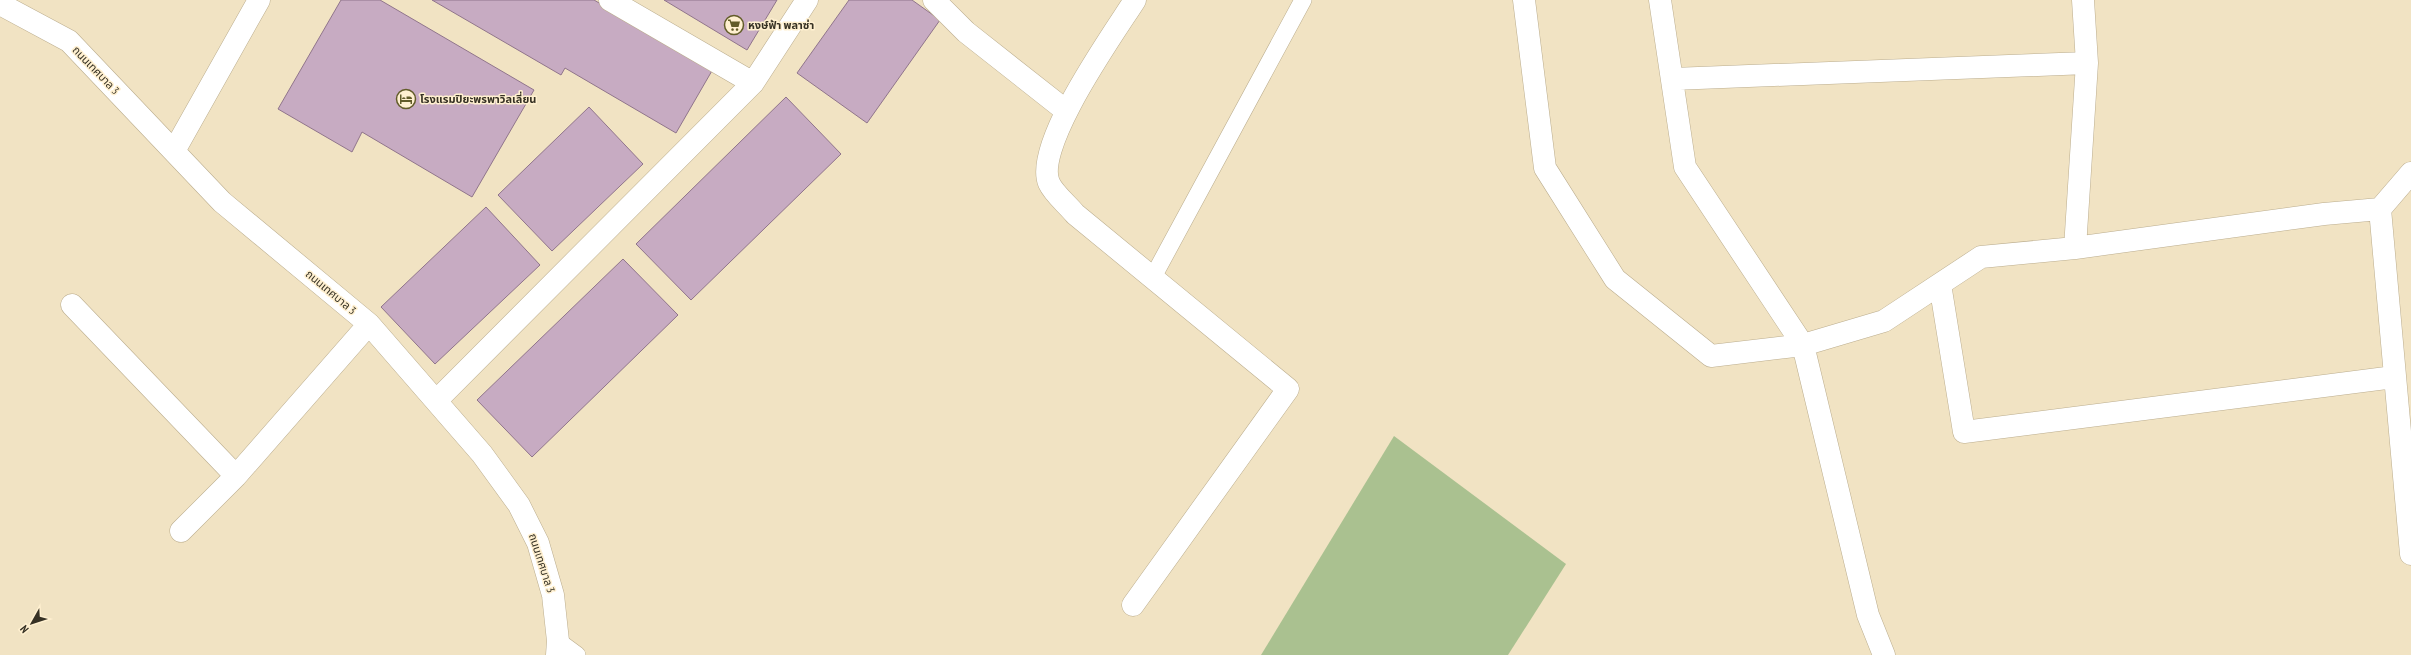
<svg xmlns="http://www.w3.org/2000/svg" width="2411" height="655" font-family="'PT Sans Narrow','Noto Sans Thai',sans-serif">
  <rect width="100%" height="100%" fill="#f1e3c3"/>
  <!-- green -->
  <path fill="#aac190" d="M1394 436 1566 564 1508 655H1261Z"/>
  <!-- building -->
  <path fill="#c7abc2" stroke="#90758b" d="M341 0H380L534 90 472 197 362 132 352 152 278 109Z
    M432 0H594L713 69 676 133 565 68 561 75Z
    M664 0H777L747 50Z
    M849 0H912L940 20 867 123 797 73Z
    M786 97 841 154 691 300 636 244Z
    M589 107 643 164 552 251 498 195Z
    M486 207 540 265 435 364 381 307Z
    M623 259 678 315 532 457 477 400Z"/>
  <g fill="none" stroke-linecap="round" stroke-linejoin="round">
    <defs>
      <path id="service" d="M1153 277 1303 0
        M558 641 577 655"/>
      <path id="minor" d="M610 0 753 83
        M934 0 966 32 1065 110
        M1524 0 1545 168 1615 279 1711 356 1803 345 1884 321 1981 257 2075 248 2324 214 2380 209 2411 173
        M1660 0 1685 167 1803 345 1868 615 1884 655
        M0 4 69 41 222 202 369 324 482 454 519 505 538 543 553 595 558 641 557 655
        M1673 79 2087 63
        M174 151 259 0
        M2380 209 2411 554
        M2075 248 2087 63 2083 0
        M1940 284 1964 432 2394 377
        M72 305 236 476
        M436 401 753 83 807 0
        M181 531 236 476 369 324
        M1133 605 1288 389 1075 214C1067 204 1054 194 1049 183 1033 146 1114 33 1135 0"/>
    </defs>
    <!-- service casing -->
    <use href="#service" stroke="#bbad8e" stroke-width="18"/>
    <!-- minor casing -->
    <use href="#minor" stroke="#bbad8e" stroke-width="23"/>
    <!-- service -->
    <use href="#service" stroke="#fff" stroke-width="17"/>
    <!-- minor -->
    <use href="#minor" stroke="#fff" stroke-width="22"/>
  </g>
  <!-- icons -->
  <defs>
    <symbol id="supermarket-ring" viewBox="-11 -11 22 22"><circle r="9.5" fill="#fff0d0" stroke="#625c29" stroke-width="1.5"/><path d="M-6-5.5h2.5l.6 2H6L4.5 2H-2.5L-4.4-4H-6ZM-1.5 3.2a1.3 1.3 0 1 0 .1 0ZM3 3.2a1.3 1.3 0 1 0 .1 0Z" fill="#625c29"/></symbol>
    <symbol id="hotel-ring" viewBox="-11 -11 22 22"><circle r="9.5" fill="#fff0d0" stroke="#625c29" stroke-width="1.5"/><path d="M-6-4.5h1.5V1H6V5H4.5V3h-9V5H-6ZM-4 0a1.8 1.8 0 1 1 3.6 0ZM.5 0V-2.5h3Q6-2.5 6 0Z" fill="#625c29"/></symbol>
  </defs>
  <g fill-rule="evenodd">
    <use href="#supermarket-ring" x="723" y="14" width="22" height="22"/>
    <use href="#hotel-ring" x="395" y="88" width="22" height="22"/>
  </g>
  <g text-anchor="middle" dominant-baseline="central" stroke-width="3" stroke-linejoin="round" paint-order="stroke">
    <!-- poi labels -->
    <g font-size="11" font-weight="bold" fill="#363124" stroke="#fff0d0" text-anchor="start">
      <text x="748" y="25">หงษ์ฟ้า พลาซ่า</text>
      <text x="420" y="99">โรงแรมปิยะพรพาวิลเลี่ยน</text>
    </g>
    <!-- street labels -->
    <g font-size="11" fill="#363124" stroke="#fff0d0">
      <text transform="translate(96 70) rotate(46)">ถนนเทศบาล 3</text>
      <text transform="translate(331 292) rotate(40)">ถนนเทศบาล 3</text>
      <text transform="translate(542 563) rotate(72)">ถนนเทศบาล 3</text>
    </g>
  </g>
  <!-- north arrow -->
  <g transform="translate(32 623) rotate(231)" stroke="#fff0d0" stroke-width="3" paint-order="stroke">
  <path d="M0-3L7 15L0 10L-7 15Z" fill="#363124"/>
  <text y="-6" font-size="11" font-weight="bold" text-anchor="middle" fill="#363124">N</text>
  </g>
</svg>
